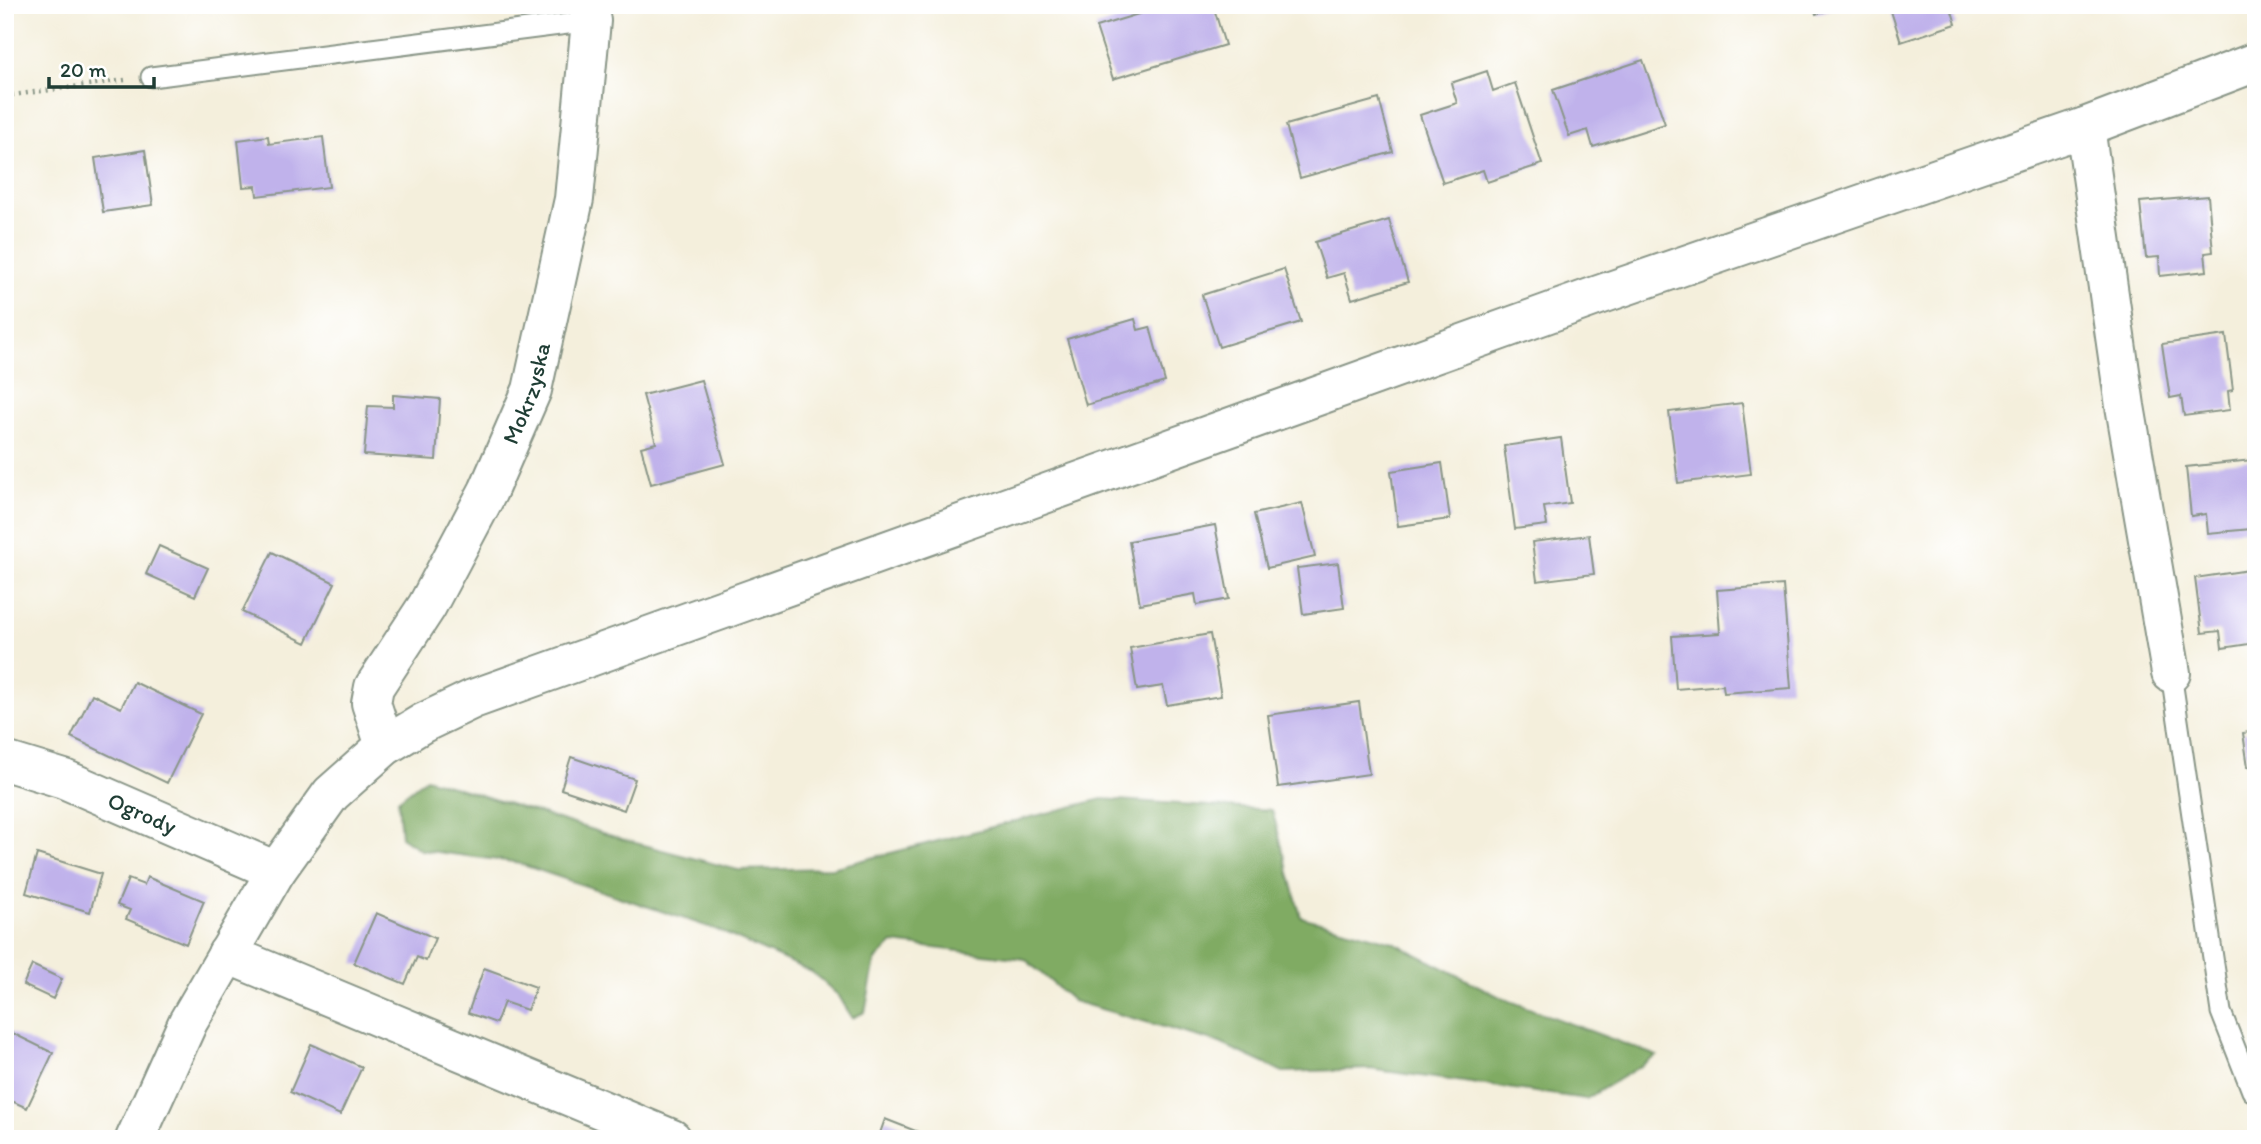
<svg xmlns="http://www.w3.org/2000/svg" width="2261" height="1144" font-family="Itim,sans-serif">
  <rect width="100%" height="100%" fill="#fff"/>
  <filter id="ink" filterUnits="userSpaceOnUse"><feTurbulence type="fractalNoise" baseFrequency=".0143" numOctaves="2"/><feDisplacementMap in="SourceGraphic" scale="14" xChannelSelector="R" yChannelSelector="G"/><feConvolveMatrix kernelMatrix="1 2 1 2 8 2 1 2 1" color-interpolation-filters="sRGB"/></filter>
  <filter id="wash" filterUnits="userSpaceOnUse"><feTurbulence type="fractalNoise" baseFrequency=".00686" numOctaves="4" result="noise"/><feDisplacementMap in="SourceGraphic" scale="28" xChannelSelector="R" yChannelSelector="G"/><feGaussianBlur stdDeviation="1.57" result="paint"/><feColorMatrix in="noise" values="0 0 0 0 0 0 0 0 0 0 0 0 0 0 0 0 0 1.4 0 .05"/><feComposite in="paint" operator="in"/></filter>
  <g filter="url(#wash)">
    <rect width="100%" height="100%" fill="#f4efdc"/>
    <!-- forest -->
    <path fill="#80ab63" stroke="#50744c" stroke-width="2" d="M426 778 628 841 738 870 832 868 1102 799 1272 810 1301 917 1393 942 1502 998 1657 1056 1586 1099 1370 1069 1283 1072 1220 1043 1073 1001 1025 959 893 943 875 961 865 1012 852 1018 839 996 812 972 715 929 514 862 421 850 401 837 398 800Z"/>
    <g id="blocks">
      <!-- building -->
      <path fill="#c0b2eb" d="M1168 5H1213L1225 45 1113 79 1096 27Z
        M1813 5H1841V6L1816 14Z
        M1889 5H1950L1956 24 1901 42Z
        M1643 60 1665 124 1593 147 1588 130 1569 136 1553 90Z
        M1487 71 1493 91 1515 83 1542 164 1487 182 1483 170 1443 183 1420 115 1457 103 1451 83Z
        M1379 99 1393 152 1300 178 1286 125Z
        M268 136 269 144 323 137 329 187 257 196 256 186 243 187 238 140Z
        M145 150 153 205 103 212 95 158Z
        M2208 196 2213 252 2205 253 2207 271 2160 276 2159 257 2146 258 2140 202Z
        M1389 220 1408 282 1352 299 1344 273 1327 278 1315 242Z
        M1284 269 1301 322 1219 347 1202 295Z
        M1135 319 1138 330 1150 327 1165 382 1086 405 1067 339Z
        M2226 335 2233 390 2228 391 2230 410 2184 416 2181 396 2170 398 2162 344Z
        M701 380 725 464 651 484 641 447 656 443 643 395Z
        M393 395 440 399 436 460 364 455 368 406 393 407Z
        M1742 403 1751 474 1678 483 1669 412Z
        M1561 438 1570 503 1544 507 1547 525 1515 529 1504 446Z
        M2252 460 2256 512 2249 513 2251 529 2208 533 2206 514 2191 516 2186 467Z
        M1442 463 1450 519 1398 526 1391 471Z
        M1302 503 1315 557 1267 568 1254 514Z
        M1215 525 1229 599 1197 605 1195 594 1140 604 1129 541Z
        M1589 535 1594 574 1537 581 1532 542Z
        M159 546 208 568 195 596 146 574Z
        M272 552 335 583 306 643 242 612Z
        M1338 563 1344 608 1303 614 1297 568Z
        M2256 569V643L2222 648 2220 631 2202 633 2195 578Z
        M1783 585 1791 688 1724 693 1723 685 1676 689 1672 636 1720 633 1717 590Z
        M1210 634 1221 696 1167 705 1163 686 1137 690 1130 648Z
        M134 682 201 714 167 783 71 737 92 694 121 708Z
        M1359 702 1369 774 1278 787 1268 715Z
        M2256 731V766L2248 767 2243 733Z
        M571 757 635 779 624 810 561 789Z
        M37 854 101 874 90 912 26 893Z
        M147 877 204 901 186 944 126 919 130 910 117 905 128 879 144 885Z
        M376 913 435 938 426 961 417 957 405 984 354 963Z
        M32 965 62 979 53 999 23 985Z
        M484 968 536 987 527 1010 504 1002 496 1023 468 1013Z
        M10 1032 53 1053 27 1108 5 1098V1042Z
        M311 1044 362 1067 340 1115 290 1092Z
        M885 1119 936 1139H878Z"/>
    </g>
  </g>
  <g filter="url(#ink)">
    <use href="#blocks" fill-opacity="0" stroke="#8a9688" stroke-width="2"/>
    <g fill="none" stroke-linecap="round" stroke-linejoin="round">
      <defs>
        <path id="lane" d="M151 77 591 21
          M2171 673 2221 1012 2252 1091"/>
        <g id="street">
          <path d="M2085 127 2125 406 2171 673"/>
          <path id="s1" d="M385 746 371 703 374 687 427 606 488 491 532 390 574 199 591 21 588 5"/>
          <path id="s2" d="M5 761 64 779 276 871"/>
          <path d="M227 954 672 1139"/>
        </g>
        <path id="secondary" d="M135 1139 188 1022 276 871 331 794 385 746 423 723 473 699 1596 296 2085 127 2256 62"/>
      </defs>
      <!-- lane casing -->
      <use href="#lane" stroke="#8a9688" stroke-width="23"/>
      <!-- street casing -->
      <use href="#street" stroke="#8a9688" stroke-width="42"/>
      <!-- secondary casing -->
      <use href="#secondary" stroke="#8a9688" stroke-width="42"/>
      <!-- path -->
      <path stroke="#8a9688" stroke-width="4.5" stroke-dasharray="2 5" stroke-linecap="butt" d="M5 96 125 80"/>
      <!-- lane -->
      <use href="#lane" stroke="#fff" stroke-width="19"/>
      <!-- street -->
      <use href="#street" stroke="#fff" stroke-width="38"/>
      <!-- secondary -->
      <use href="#secondary" stroke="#fff" stroke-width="38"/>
    </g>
  </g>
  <g text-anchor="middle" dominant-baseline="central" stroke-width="7" stroke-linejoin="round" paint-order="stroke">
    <!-- street labels -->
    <g font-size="23" fill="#1f3d34" stroke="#fff">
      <text stroke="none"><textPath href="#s1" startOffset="394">Mokrzyska</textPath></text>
      <text stroke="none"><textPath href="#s2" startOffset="147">Ogrody</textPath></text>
    </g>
  </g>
  <!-- margin -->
  <rect width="2261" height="1144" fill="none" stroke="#fff" stroke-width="28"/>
  <!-- scale -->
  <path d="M49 77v10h105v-10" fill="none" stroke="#1f3d34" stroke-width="3.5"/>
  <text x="60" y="77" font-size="21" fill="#1f3d34" stroke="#ffffff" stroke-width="5" paint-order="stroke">20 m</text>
</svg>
